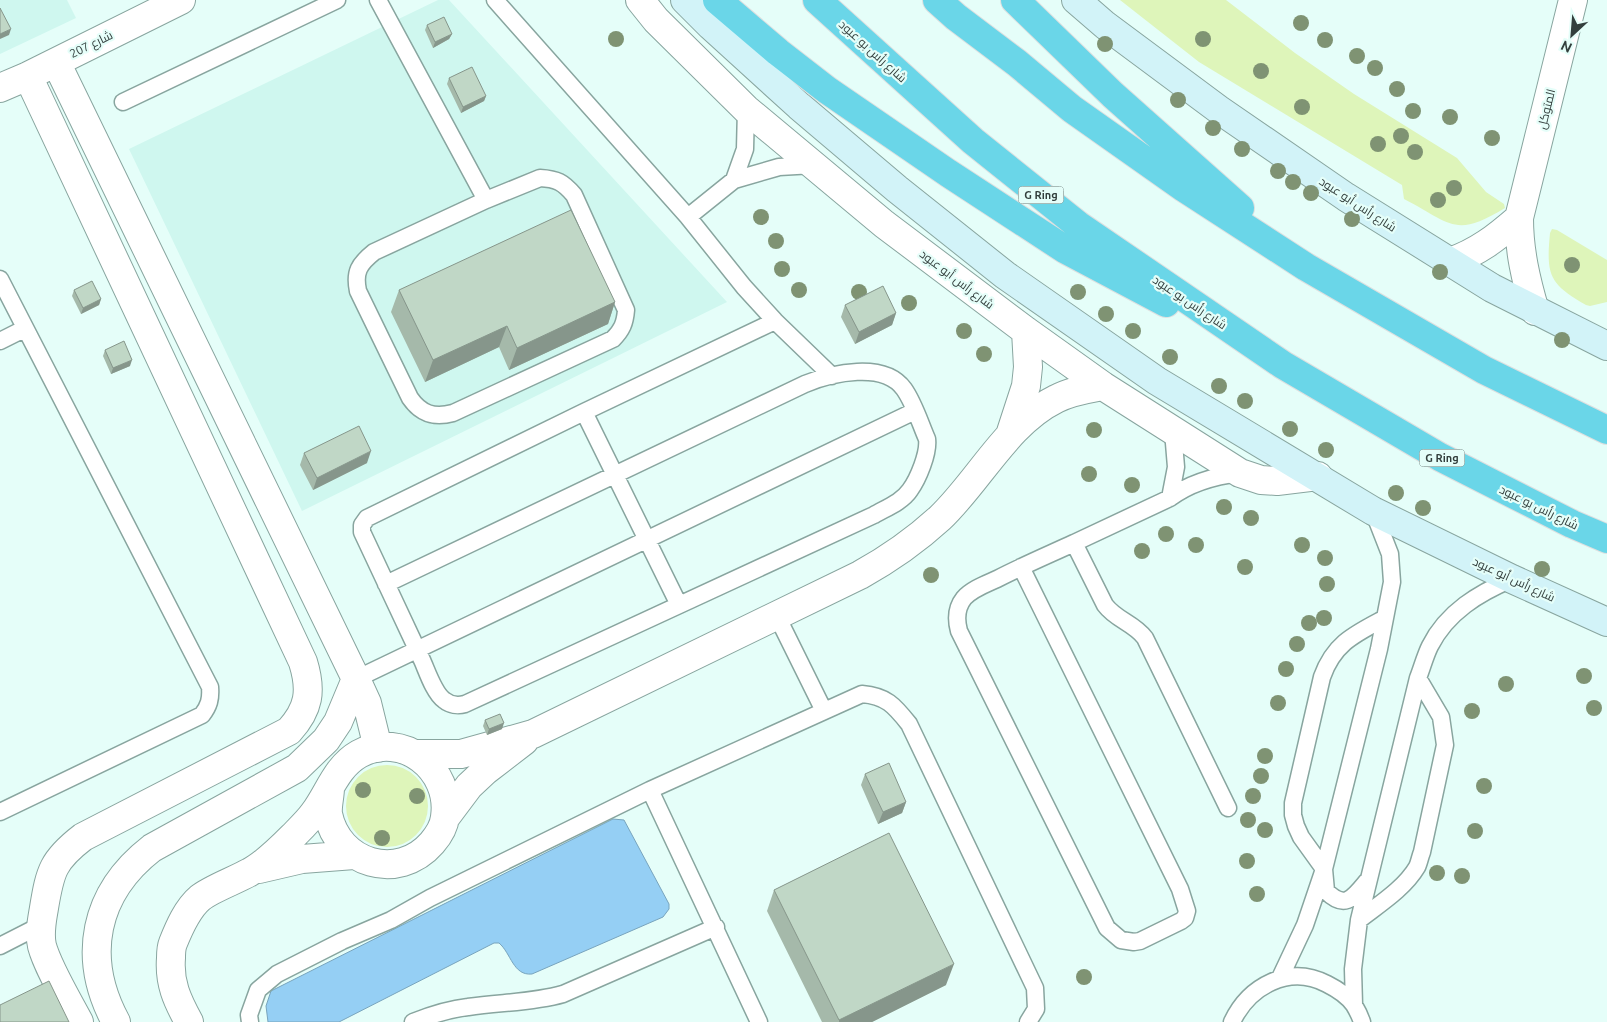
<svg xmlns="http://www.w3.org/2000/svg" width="1607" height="1022" font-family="Ubuntu,Cairo,sans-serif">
  <rect width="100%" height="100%" fill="#e5fef9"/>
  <!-- built -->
  <path fill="#cff7ef" d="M0 0H67L76 18 0 54Z
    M438 0H449L727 302 302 511 129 149Z"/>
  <!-- green -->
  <path fill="#def5ba" d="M1120 0H1226L1295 53 1354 94 1457 158 1486 192 1504 204 1505 208C1454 239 1451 223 1404 199L1402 185 1199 62Z
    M1552 229 1557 230 1607 260V302L1590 306 1586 305C1549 284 1546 275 1550 233Z
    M346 806a41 41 0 1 1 82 0a41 41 0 1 1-82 0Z"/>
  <!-- water -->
  <path fill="#95cff4" stroke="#78a4bd" d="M613 819 624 820 669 904V909L663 917 532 974C513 976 511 953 499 943H494L339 1022H268L266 1006 271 991Z"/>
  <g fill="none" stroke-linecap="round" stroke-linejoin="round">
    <defs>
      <path id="lane" d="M378 0 486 200
        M495 0 688 217 744 287 775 321 832 376
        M123 102 337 0
        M540 178C557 179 563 182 574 195L626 310C625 323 622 330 613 339L453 413C434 418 421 414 410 398L358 291C354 272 359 264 374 252L486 200Z
        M734 180 745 149 746 109
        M688 217 734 180 779 167 814 165
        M0 279 210 687C211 699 209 706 202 715L0 812
        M0 341 24 329
        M584 412 679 605
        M1170 498 1176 467 1173 431
        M1074 543 1170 498C1191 482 1215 476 1240 473
        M1021 567 1180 889 1187 911 1185 918 1181 921 1140 941 1134 942 1121 940 1107 928 959 631C956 620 956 608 964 598 972 589 986 584 997 579 1022 566 1048 555 1074 543L1105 605C1116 620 1134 623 1145 638L1228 808
        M386 584 805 384C832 373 884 361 904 389 914 403 920 423 927 439 929 453 918 479 910 490 902 502 886 508 874 515L465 704C458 706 450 705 444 700 434 693 427 671 422 660 402 617 382 575 362 532V525L367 518 584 412 775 321
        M777 616 824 711
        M356 679 915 411
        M650 790 759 1022
        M1367 881C1353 898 1345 910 1326 891L1324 869 1301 837 1296 826 1293 815V803L1322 677C1334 643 1355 634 1385 618
        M1359 920C1378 905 1404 889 1417 867 1419 863 1420 857 1422 852L1445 745 1441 717 1418 678
        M0 946 41 925
        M1280 978 1305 925 1324 869 1379 649 1392 582 1390 554 1374 513
        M1354 1005 1353 969 1359 920 1418 678C1422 668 1425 656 1430 646 1447 612 1479 593 1512 579
        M250 1022 249 1015 258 990 277 974 342 941 391 920 430 898 650 790 862 694C886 696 894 705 909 724L1035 988 1036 1009 1028 1022
        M413 1022C431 1015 449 1009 468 1007 501 1002 531 1003 563 994L716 927
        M1232 1022C1249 986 1289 964 1327 984 1337 989 1347 995 1354 1005 1357 1010 1360 1016 1362 1022"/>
      <path id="street" d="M640 0 656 20 746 109 884 224 1026 331 1103 386 1240 473 1261 480 1277 481 1318 476
        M56 62 356 679 367 703 378 748
        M28 76 303 662C312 691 309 709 289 731L83 837C53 860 50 871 44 908 42 920 39 933 42 946 48 968 68 1001 79 1022
        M0 88 28 76 181 0
        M1450 262C1478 252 1496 238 1519 218
        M1535 311C1526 280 1519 251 1519 218L1573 0
        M1011 432 1026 386 1028 367 1026 331
        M414 754H461L533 734 860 575C889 559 916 540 940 518 979 481 1007 423 1056 399 1071 391 1087 389 1103 386
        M445 818 469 786 485 771 524 741
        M259 869 302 859 354 855
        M116 1022C81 957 94 893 152 848L297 768 326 740 338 722 356 679
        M189 1022C177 1000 169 983 171 958 171 953 171 948 173 943 179 928 187 909 200 898 211 889 236 880 250 872 267 863 283 846 296 833 302 827 309 820 314 813 329 793 336 767 359 754 402 730 452 769 445 817 444 827 438 836 432 843 398 882 338 864 328 814 327 806 330 796 330 788"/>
      <path id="secondary" d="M685 0 711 26 799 106 897 189 1005 275 1157 381 1373 511 1512 579 1607 622
        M1076 0 1105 25 1218 109 1346 197 1492 288 1607 346"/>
      <path id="highway" d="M717 0 778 52 827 90 948 173 1066 250 1166 303
        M817 0 973 141 1078 225 1283 365 1440 457 1572 524 1607 539
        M937 0 956 17 1017 63 1072 109 1184 188 1306 267 1484 370 1607 430
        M1015 0 1113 95 1240 208"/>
    </defs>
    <!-- lane casing -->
    <use href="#lane" stroke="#88a59f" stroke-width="19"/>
    <!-- street casing -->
    <use href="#street" stroke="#88a59f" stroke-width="30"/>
    <!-- secondary casing -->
    <use href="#secondary" stroke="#88a59f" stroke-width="30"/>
    <!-- highway casing -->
    <use href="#highway" stroke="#dee0e0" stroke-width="30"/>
    <!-- lane -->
    <use href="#lane" stroke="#fff" stroke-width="16"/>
    <!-- street -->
    <use href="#street" stroke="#fff" stroke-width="28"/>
    <!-- secondary -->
    <use href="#secondary" stroke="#d2f3f8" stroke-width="28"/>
    <!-- highway -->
    <use href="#highway" stroke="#6ad6e8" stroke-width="28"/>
  </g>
  <!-- trees -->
  <g fill="#7f9373">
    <circle cx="1301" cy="23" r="8"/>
    <circle cx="616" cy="39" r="8"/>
    <circle cx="1203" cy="39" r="8"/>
    <circle cx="1325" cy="40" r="8"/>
    <circle cx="1105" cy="44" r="8"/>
    <circle cx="1357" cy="56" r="8"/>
    <circle cx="1375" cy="68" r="8"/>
    <circle cx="1261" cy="71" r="8"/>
    <circle cx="1397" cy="89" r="8"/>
    <circle cx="1178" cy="100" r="8"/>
    <circle cx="1302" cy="107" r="8"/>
    <circle cx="1413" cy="111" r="8"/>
    <circle cx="1450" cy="117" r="8"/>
    <circle cx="1213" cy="128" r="8"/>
    <circle cx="1401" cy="136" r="8"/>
    <circle cx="1492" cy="138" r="8"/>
    <circle cx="1378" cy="144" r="8"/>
    <circle cx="1242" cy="149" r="8"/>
    <circle cx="1415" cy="152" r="8"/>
    <circle cx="1278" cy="171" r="8"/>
    <circle cx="1293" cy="182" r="8"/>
    <circle cx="1454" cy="188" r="8"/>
    <circle cx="1311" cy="193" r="8"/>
    <circle cx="1438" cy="200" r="8"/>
    <circle cx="761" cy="217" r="8"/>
    <circle cx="1352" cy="219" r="8"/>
    <circle cx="776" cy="241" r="8"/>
    <circle cx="1572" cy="265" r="8"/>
    <circle cx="782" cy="269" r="8"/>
    <circle cx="1440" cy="272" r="8"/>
    <circle cx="799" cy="290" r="8"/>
    <circle cx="859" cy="292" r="8"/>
    <circle cx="1078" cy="292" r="8"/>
    <circle cx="909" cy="303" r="8"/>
    <circle cx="1106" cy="314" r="8"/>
    <circle cx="964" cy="331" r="8"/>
    <circle cx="1133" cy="331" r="8"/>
    <circle cx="1562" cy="340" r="8"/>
    <circle cx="984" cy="354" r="8"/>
    <circle cx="1170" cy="357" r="8"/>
    <circle cx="1219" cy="386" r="8"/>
    <circle cx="1245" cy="401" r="8"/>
    <circle cx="1290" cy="429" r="8"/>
    <circle cx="1094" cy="430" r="8"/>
    <circle cx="1326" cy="450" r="8"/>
    <circle cx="1089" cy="474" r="8"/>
    <circle cx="1132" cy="485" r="8"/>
    <circle cx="1396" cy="493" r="8"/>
    <circle cx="1224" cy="507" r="8"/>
    <circle cx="1423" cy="508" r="8"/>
    <circle cx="1251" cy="518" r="8"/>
    <circle cx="1166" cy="534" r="8"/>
    <circle cx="1196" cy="545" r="8"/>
    <circle cx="1302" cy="545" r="8"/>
    <circle cx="1142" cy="551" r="8"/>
    <circle cx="1325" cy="558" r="8"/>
    <circle cx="1245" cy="567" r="8"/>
    <circle cx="1542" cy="569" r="8"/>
    <circle cx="931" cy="575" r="8"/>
    <circle cx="1327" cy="584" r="8"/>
    <circle cx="1324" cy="618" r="8"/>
    <circle cx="1309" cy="623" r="8"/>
    <circle cx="1297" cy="644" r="8"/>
    <circle cx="1286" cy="669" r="8"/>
    <circle cx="1584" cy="676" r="8"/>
    <circle cx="1506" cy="684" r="8"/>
    <circle cx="1278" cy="703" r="8"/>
    <circle cx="1594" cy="708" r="8"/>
    <circle cx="1472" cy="711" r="8"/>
    <circle cx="1265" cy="756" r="8"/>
    <circle cx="1261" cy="776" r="8"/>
    <circle cx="1484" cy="786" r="8"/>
    <circle cx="363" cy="790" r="8"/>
    <circle cx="417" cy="796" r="8"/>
    <circle cx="1253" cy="796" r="8"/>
    <circle cx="1248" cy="820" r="8"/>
    <circle cx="1265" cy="830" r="8"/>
    <circle cx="1475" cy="831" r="8"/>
    <circle cx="382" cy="838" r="8"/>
    <circle cx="1247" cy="861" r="8"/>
    <circle cx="1437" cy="873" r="8"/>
    <circle cx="1462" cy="876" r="8"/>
    <circle cx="1257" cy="894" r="8"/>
    <circle cx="1084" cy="977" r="8"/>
  </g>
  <!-- wall -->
  <path fill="#a5b9aa" d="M427 25 452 34 449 39 433 48 425 30Z
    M449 78 486 96 484 101 461 113 447 84Z
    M74 290 101 299 99 305 81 314 72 296Z
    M399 290 615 302 608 324 509 370 499 347 425 382 391 312Z
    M845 305 896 313 892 325 855 344 841 317Z
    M105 350 130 366 111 374 103 356Z
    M304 453 367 463 313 490 300 465Z
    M485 720 502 729 487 735 483 726Z
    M865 774 906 802 902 813 878 824 861 785Z
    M774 890 946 985 872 1022H822L767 911Z"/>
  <!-- shaded-wall -->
  <path fill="#86968b" d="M11 29 9 35 0 39V34Z
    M452 34 449 39 433 48 435 42Z
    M486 96 484 101 461 113 463 107Z
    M101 299 99 305 81 314 83 308Z
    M615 302 608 324 509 370 517 348Z
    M896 313 892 325 855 344 859 332Z
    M507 326 499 347 425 382 433 360Z
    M132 360 130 366 111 374 113 368Z
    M371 451 367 463 313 490 317 478Z
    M504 723 502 729 487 735 489 729Z
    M906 802 902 813 878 824 883 812Z
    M954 964 946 985 872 1022H839V1020Z"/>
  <!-- building -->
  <path fill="#c0d7c6" stroke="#86968b" d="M0 8 11 29 0 34Z
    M444 17 452 34 435 42 427 25Z
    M472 67 486 96 463 107 449 78Z
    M571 210 615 302 517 348 507 326 433 360 399 290Z
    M92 281 101 299 83 308 74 290Z
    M883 286 896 313 859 332 845 305Z
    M124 341 132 360 113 368 105 350Z
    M359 426 371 451 317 478 304 453Z
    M500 714 504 723 489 729 485 720Z
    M889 763 906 802 883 812 865 774Z
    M889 833 954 964 839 1020 774 890Z
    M49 981 69 1022H0V1005Z"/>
  <g text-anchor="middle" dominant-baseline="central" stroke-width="4.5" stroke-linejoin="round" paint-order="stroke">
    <!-- shield labels -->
    <g fill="#e5fef9" stroke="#687875" stroke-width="1">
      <rect x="1018.5" y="186.5" width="45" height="17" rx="4"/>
      <rect x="1419.5" y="449.5" width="45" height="17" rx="4"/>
    </g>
    <g font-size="11" font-weight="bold" fill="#333f3d">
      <text x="1041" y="195">G Ring</text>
      <text x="1442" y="458">G Ring</text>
    </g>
    <!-- street labels -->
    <g font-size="12" fill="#333f3d" stroke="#e5fef9">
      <text transform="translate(91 44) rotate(-26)">شارع 207</text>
      <text transform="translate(873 51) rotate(42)">شارع رأس بو عبود</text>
      <text transform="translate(1546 109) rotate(-76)">المتوكل</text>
      <text transform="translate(1358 204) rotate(33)">شارع رأس أبو عبود</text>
      <text transform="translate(957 279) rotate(37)">شارع رأس أبو عبود</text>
      <text transform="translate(1190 302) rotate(34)">شارع رأس بو عبود</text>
      <text transform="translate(1539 507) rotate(26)">شارع رأس بو عبود</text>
      <text transform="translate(1514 579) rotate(25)">شارع رأس أبو عبود</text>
    </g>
  </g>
  <!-- north arrow -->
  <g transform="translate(1572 35) rotate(206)" stroke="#e5fef9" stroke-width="4" paint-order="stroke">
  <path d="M0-4L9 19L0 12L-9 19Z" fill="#333f3d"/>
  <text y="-8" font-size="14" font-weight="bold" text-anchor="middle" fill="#333f3d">N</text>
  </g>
</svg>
